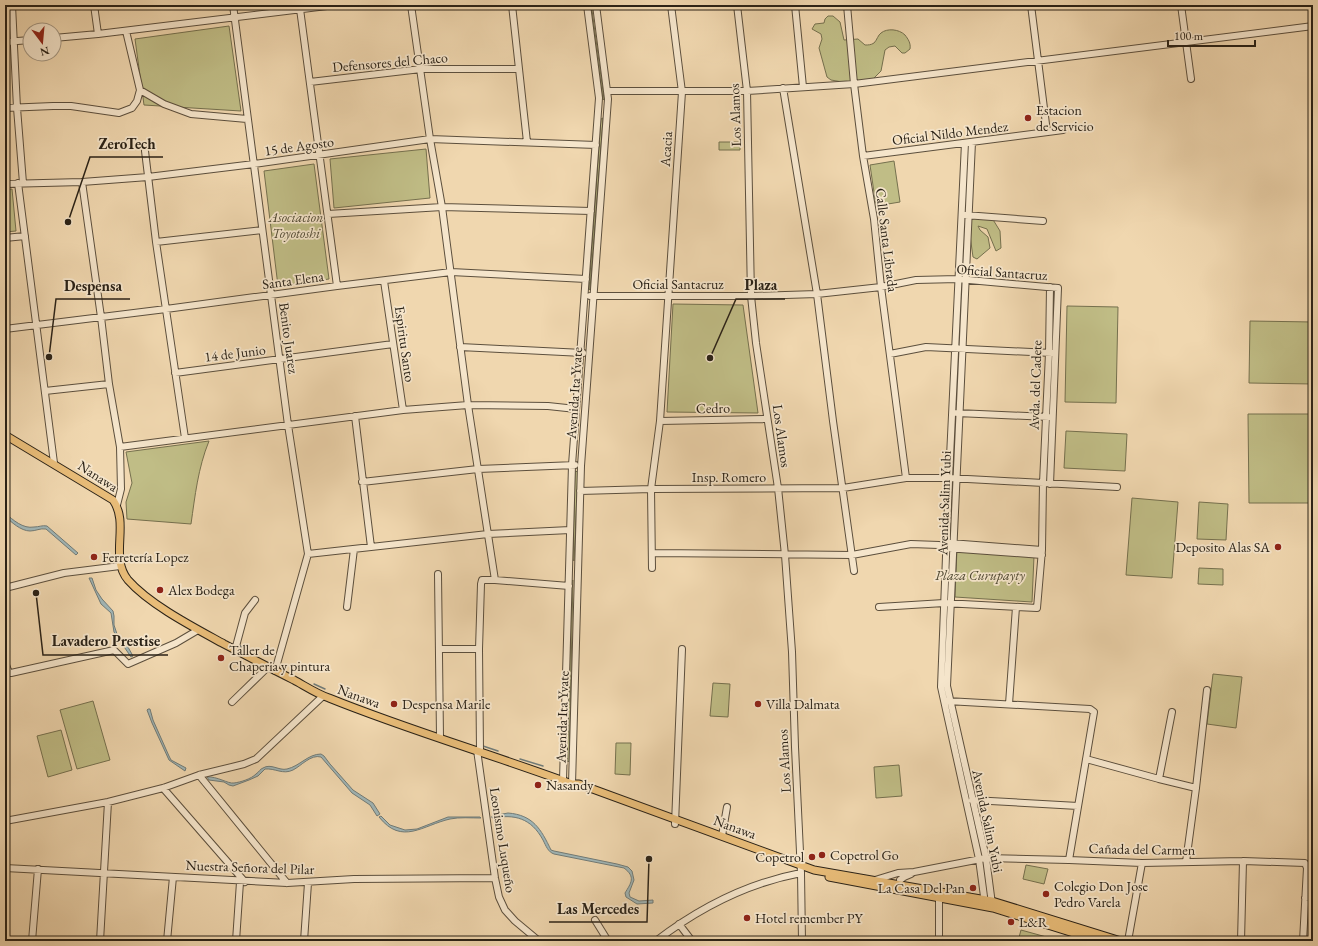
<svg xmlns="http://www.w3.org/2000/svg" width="1318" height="946" font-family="'EB Garamond',serif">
  <rect width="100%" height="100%" fill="#f0d7af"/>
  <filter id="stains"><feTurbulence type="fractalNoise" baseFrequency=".005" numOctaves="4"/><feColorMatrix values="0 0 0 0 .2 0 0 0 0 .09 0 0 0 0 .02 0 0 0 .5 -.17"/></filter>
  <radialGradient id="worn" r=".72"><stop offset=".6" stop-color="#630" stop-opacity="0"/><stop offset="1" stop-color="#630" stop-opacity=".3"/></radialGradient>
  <!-- green -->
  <path fill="#c0bd86" stroke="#75704e" d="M592 10 604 99 603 100 591 11Z
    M828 16H833L840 22 844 40 858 39 865 45C868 45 871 45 874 43 877 40 878 35 881 33 887 28 899 29 905 35 908 39 911 43 910 49L905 53H902L895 46 889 47 885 50 881 71 870 82 854 84 831 80 827 77 819 48 822 39 821 34 812 29 815 24 824 23 825 19Z
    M229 26 241 111 144 105 135 39Z
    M603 118 590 289 589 290 601 119Z
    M719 142H740V150H719Z
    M426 149 430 198 334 208 330 159Z
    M894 161 900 202 876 206 870 165Z
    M314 164 329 279 278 286 264 171Z
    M12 189 16 231 5 232V190Z
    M975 218H992L1000 231 1001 248 996 251 987 229 978 226 980 230 988 237 990 248 977 259 973 257 969 228 971 220Z
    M673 304 743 305 758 413 667 412Z
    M1067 306 1118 307 1116 403 1065 402Z
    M1250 321 1313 322V384L1249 383Z
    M1248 414H1309L1310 503H1249Z
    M1066 431 1127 434 1125 471 1064 468Z
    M209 441C198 468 195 496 191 524L127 519 126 502 132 483 126 452Z
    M575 471 578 472 574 561 573 559Z
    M1132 498 1178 502 1172 578 1126 575Z
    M1199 502 1228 504 1226 540 1197 539Z
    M957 548 1034 556 1032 602 955 597Z
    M1199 568 1223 569V585L1198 584Z
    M573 580 569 761 568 762 567 761 572 581Z
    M1213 674 1242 677 1236 728 1207 724Z
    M713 683 730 684 728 717 710 716Z
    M93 701 110 760 77 769 60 710Z
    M61 730 72 770 48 777 37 736Z
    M616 743H631L630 775 615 774Z
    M899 765 902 796 876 798 874 767Z
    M1026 865 1048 869 1044 884 1023 879Z
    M1021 930 1061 941H1018Z"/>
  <!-- water -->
  <path fill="#a0b6b7" stroke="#717b77" d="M5 513C13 520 23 529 34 527 39 527 42 525 47 526L78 553 76 555 46 529C40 528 36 531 30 531 21 531 11 522 5 516Z
    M89 578H92L96 590 102 599 113 611 114 616V625L117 634 124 640 133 656 131 657 114 632 111 613 101 604Z
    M148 709H150L153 720 169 756 171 760 186 768 185 771 169 760 152 723 147 710Z
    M321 754 324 756 330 764 353 790 373 803 380 814 377 816 370 805 352 793 321 757C311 754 301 766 293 770 283 775 275 768 265 769L258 776 249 780 233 786 229 785 224 782 209 780 207 777C217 776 228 784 234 783 241 782 251 779 256 774 259 772 260 769 263 768 271 763 279 771 287 769 300 766 308 754 321 754Z
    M508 813C533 815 541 829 551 850L554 851 617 864 628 867 632 871 634 880 629 893 630 897 639 901 653 900V903L637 904 626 897 625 893C631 883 636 877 624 868L554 854C548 852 546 846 543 840 531 818 515 814 492 818V816Z
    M381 816 390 825 405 830 417 829 448 817H480L481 818C471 818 459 817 450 819 423 825 402 846 379 817Z"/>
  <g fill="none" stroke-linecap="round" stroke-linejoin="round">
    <!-- stream -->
    <path stroke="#717b77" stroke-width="1.5" d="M238 645 247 649
      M314 684 325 689
      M483 746 498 751
      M520 759 543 766"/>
    <defs>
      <path id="minor" d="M12 5 17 108 23 183
        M94 5 98 34
        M233 5 288 425 308 554 275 671
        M411 5 430 139 442 207 468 405 495 580
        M512 5 527 142
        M737 5 747 91 751 296 756 343 778 488 785 555 792 652 795 747 801 873 802 941
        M795 5 803 87
        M847 5 854 84 863 156 874 219 881 287 906 478
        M1031 5 1047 132
        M1181 5 1191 79
        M300 9 337 286
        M126 31 140 90
        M54 38 98 34 335 5
        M5 42 30 40
        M310 82 421 69H519
        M783 88 817 294 833 421 854 571
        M607 91H747L854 84 1313 26
        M5 108 53 106H71L119 113 132 108 137 101 140 90 164 104 191 114 247 119
        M972 142 947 686 986 858 992 904
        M965 143 949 478 941 687 979 859 985 904
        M145 151 156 242 185 438
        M863 156 1063 130
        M82 182 101 317 109 384 120 447 121 489 117 505
        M18 183 54 463
        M5 184 82 182 148 177 254 164 430 139 596 145
        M328 214 442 207 591 211
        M965 215 1043 221
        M5 238 25 236
        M156 242 262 230
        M384 281 403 410
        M590 296H751L817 294 881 287 916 280 958 279 1058 288 1050 484
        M5 329 166 309 337 286 451 272 586 279
        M460 347 583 353
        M890 354 926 347 1052 353
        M175 373 393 344
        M45 391 109 384
        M957 413 1049 417
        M355 416 371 547
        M660 421 767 419
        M120 447 403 410 468 405 548 406 576 409
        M362 482 478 469 575 465
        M580 491 651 489 843 488 906 478H949L1117 487
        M950 543 1042 550
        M653 553 852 555 911 544 939 545 946 548 1042 555
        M308 554 488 534 570 530
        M652 568 651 489 660 421 682 92 671 5
        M438 574 440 737
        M5 588 64 573 120 566
        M347 607 354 549
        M879 607 944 603 1037 608 1042 550 1043 483 1049 353 1050 287
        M439 649H479
        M235 650 245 613 255 600
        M5 662 9 673H11L114 650 128 664 176 643 198 630
        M947 701 1090 709 1094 712 1069 860
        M232 702 268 667
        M1009 704 1016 607
        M477 750 495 878 499 897 505 910 515 921 539 941
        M480 751 479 649 481 584 482 580H495L569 586
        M1086 759 1159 779 1196 788
        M199 775 287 883
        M1159 779 1172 712
        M563 780 572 465 599 98 587 5
        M572 784 581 466 608 99 596 5
        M163 788 245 882
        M972 800 1078 806
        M5 821 108 802 163 788 199 775 244 764 256 759 323 696
        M675 824 682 649
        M722 836 727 807
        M1186 862 1196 788 1207 690
        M5 868 287 883 354 879 495 878
        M875 880 898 873 914 872 986 858 1069 860 1142 863 1243 861 1305 863 1307 868 1303 941
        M902 885 900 880 904 877 911 874
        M1305 898 1313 897
        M595 920 608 941
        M679 924 692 941
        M32 941 38 869
        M100 941 108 802
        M167 941 173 877
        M236 941 240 882
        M304 941 308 883
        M656 941C699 908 748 883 801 873
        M939 941V895
        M1128 941 1142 863
        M1241 941 1243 861"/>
      <path id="major" d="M5 435 113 500C130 524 109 557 128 580 150 605 195 628 224 644 247 656 270 668 294 680 305 686 317 694 329 698 408 730 491 754 572 784H579L814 870 992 901 1121 941
        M829 877 993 908 1099 941"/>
    </defs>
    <!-- minor casing -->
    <use href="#minor" stroke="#5c4f3d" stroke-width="8"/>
    <!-- major casing -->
    <use href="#major" stroke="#2a2217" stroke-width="9"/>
    <!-- minor -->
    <use href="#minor" stroke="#f5e5cb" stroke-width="6"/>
    <!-- major -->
    <use href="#major" stroke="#e8bc78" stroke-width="7"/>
  </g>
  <!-- markers -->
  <g fill="#8f2418" stroke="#f5e5cb" stroke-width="1.5">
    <circle cx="1028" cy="118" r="4"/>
    <circle cx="1278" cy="547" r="4"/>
    <circle cx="94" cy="557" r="4"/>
    <circle cx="160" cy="590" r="4"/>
    <circle cx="221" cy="658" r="4"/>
    <circle cx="394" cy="704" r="4"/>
    <circle cx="758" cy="704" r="4"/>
    <circle cx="538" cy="785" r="4"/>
    <circle cx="822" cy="855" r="4"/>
    <circle cx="812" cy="857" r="4"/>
    <circle cx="973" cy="888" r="4"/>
    <circle cx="1046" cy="894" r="4"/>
    <circle cx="747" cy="918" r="4"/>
    <circle cx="1011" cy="922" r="4"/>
  </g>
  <g text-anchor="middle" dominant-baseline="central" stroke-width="3.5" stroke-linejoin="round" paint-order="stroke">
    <!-- street labels -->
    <g font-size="14" fill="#2a2217" stroke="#f5e5cb">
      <text transform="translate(390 62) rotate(-5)">Defensores del Chaco</text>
      <text transform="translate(735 115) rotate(-92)">Los Alamos</text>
      <text transform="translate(950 133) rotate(-7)">Oficial Nildo Mendez</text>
      <text transform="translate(299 146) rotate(-8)">15 de Agosto</text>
      <text transform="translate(666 149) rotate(-86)">Acacia</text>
      <text transform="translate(887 240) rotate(83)">Calle Santa Librada</text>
      <text transform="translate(1002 272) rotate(4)">Oficial Santacruz</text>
      <text transform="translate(293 280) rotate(-8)">Santa Elena</text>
      <text x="678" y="284">Oficial Santacruz</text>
      <text transform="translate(289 338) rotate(82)">Benito Juarez</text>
      <text transform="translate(405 344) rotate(82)">Espiritu Santo</text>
      <text transform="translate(235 353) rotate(-7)">14 de Junio</text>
      <text transform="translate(1035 385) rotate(-88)">Avda. del Cadete</text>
      <text transform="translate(574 393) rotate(-86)">Avenida Ita Yvate</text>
      <text transform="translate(713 408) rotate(-1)">Cedro</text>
      <text transform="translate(782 436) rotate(82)">Los Alamos</text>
      <text transform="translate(98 476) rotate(33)">Nanawa</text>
      <text x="729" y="477">Insp. Romero</text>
      <text transform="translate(944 503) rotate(-88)">Avenida Salim Yubi</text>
      <text transform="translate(359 696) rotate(20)">Nanawa</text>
      <text transform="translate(562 717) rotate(-88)">Avenida Ita Yvate</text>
      <text transform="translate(784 761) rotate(-93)">Los Alamos</text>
      <text transform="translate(988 821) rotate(78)">Avenida Salim Yubi</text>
      <text transform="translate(735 827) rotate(20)">Nanawa</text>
      <text transform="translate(503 840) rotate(81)">Leonismo Luqueño</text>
      <text transform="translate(1142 849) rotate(1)">Cañada del Carmen</text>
      <text transform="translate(250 867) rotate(2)">Nuestra Señora del Pilar</text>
    </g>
    <!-- poi labels -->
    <g font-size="14" fill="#2a2217" stroke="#f5e5cb" text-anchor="start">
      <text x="1036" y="110">Estacion<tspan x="1036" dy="16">de Servicio</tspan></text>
      <text x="1270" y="547" text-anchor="end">Deposito Alas SA</text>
      <text x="102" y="557">Ferretería Lopez</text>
      <text x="168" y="590">Alex Bodega</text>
      <text x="229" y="650">Taller de<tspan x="229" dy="16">Chaperia y pintura</tspan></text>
      <text x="402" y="704">Despensa Marile</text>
      <text x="766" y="704">Villa Dalmata</text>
      <text x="546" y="785">Nasandy</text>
      <text x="830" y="855">Copetrol Go</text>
      <text x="804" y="857" text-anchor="end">Copetrol</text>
      <text x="1054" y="886">Colegio Don Jose<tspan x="1054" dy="16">Pedro Varela</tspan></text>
      <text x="965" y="888" text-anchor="end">La Casa Del Pan</text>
      <text x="755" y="918">Hotel remember PY</text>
      <text x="1019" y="922">L&amp;R</text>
    </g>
    <!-- park labels -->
    <g font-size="14" font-style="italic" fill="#504933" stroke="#f5e5cb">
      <text x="296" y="217">Asociacion<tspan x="296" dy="16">Toyotoshi</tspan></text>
      <text x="980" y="575">Plaza Curupayty</text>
    </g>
  </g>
  <!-- callouts -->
  <path fill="none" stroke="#2a2217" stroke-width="1.5" d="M68 222L90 157H163M710 358L736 299H785M49 357L56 299H130M36 593L43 655H168M649 859L647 922H549"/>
  <g fill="#2a2217" stroke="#f5e5cb" stroke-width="1.5">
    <circle cx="68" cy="222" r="4"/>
    <circle cx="710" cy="358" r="4"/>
    <circle cx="49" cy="357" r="4"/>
    <circle cx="36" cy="593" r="4"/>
    <circle cx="649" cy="859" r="4"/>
  </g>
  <g font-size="15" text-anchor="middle" font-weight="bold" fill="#2a2217" stroke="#f5e5cb" stroke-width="3.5" stroke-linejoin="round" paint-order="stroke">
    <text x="127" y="149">ZeroTech</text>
    <text x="761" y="290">Plaza</text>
    <text x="93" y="291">Despensa</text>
    <text x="106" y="646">Lavadero Prestise</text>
    <text x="598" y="914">Las Mercedes</text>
  </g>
  <!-- margin -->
  <rect width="1318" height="946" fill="none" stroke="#f0d7af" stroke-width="20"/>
  <rect x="6" y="6" width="1306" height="934" fill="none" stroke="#2a2217" stroke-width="2"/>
  <rect x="10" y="10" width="1298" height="926" fill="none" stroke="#2a2217"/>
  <!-- north arrow -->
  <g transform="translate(42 42) rotate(164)"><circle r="19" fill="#f5e5cb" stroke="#a49783"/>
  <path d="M0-3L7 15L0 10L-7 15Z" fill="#8f2418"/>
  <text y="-6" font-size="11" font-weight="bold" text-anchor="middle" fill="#2a2217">N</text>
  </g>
  <!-- scale -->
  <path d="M1168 40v6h87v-6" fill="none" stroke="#2a2217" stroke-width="2"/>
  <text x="1174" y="40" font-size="12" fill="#2a2217" stroke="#f5e5cb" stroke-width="3" paint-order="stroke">100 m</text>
  <rect width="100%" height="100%" filter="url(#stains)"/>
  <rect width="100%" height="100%" fill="url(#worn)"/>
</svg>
